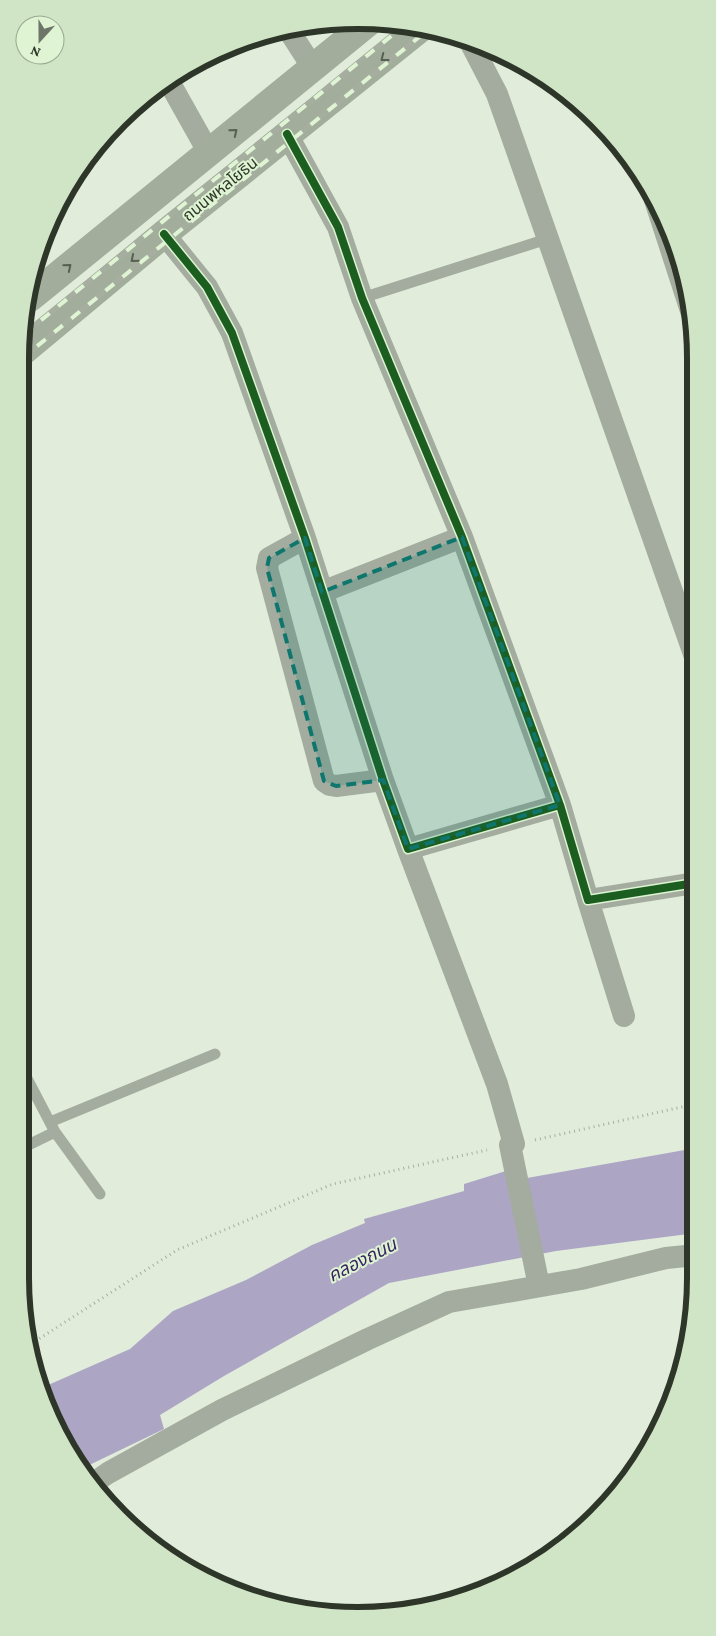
<svg xmlns="http://www.w3.org/2000/svg" width="716" height="1636" font-family="'Crimson Pro','Noto Sans Thai',serif">
  <rect width="100%" height="100%" fill="#e1ecdb"/>
  <!-- water -->
  <path fill="#aca6c4" d="M696 1148V1233L556 1251 389 1283 224 1376 160 1415 164 1429 81 1469 71 1450 68 1451 65 1447 39 1389 130 1349 173 1311 246 1280 312 1245 365 1223 364 1219 464 1191V1184L506 1171 510 1181Z"/>
  <g fill="none" stroke-linecap="round" stroke-linejoin="round">
    <!-- path -->
    <path stroke="#a7b0a4" stroke-width="3" stroke-dasharray="1 4" stroke-linecap="butt" d="M535 1140 695 1104
      M31 1344 177 1250 333 1184 487 1150"/>
    <!-- lane -->
    <path stroke="#a3ac9e" stroke-width="11" d="M362 298 547 239
      M50 1122 215 1054
      M55 1132 100 1194
      M20 1149 55 1132 20 1065"/>
    <!-- street -->
    <path stroke="#a3ac9e" stroke-width="22" d="M288 29 313 68
      M468 38 497 94 694 654
      M168 80 209 153
      M287 134 338 227 362 298 462 537 560 805 588 900 695 883
      M655 200 693 317
      M164 234 207 287 232 333 305 538 383 780 408 849 560 805
      M305 538 269 558 267 568 324 781 330 785 336 786 383 780
      M322 592 462 537
      M408 849 497 1084 514 1144
      M588 900 624 1016
      M510 1145 539 1286
      M92 1484 108 1473 222 1410 368 1339 449 1302 581 1279 666 1258 696 1255"/>
    <!-- primary -->
    <path stroke="#a2ad9b" stroke-width="28" d="M30 298 369 22
      M21 353 164 234 422 27"/>
    <defs>
      <path id="rail" d="M24 334 406 24
        M20 360 429 29"/>
    </defs>
    <!-- rail casing -->
    <use href="#rail" stroke="#a6aea0" stroke-width="5.5"/>
    <!-- rail -->
    <use href="#rail" stroke="#def4d3" stroke-width="4" stroke-dasharray="11" stroke-linecap="butt"/>
    <defs>
      <path id="cycleway" d="M287 134 338 227 362 298 462 537 560 805 588 900 695 883
        M164 234 207 287 232 333 305 538 383 780 408 849 560 805"/>
    </defs>
    <!-- cycleway casing -->
    <use href="#cycleway" stroke="#def4d3" stroke-width="11"/>
    <!-- cycleway -->
    <use href="#cycleway" stroke="#1b5e20" stroke-width="8"/>
  </g>
  <!-- one-way arrows -->
  <defs><path id="oneway-chevron" d="M-2-3.5L2.5 0L-2 3.5" fill="none" stroke-width="1.6" stroke-linecap="round" stroke-linejoin="round" transform="scale(1.25)"/></defs>
  <g stroke="#576052">
    <use href="#oneway-chevron" transform="translate(384 58) rotate(142)"/>
    <use href="#oneway-chevron" transform="translate(234 132) rotate(-39)"/>
    <use href="#oneway-chevron" transform="translate(134 259) rotate(140)"/>
    <use href="#oneway-chevron" transform="translate(68 267) rotate(-39)"/>
  </g>
  <!-- marked area -->
  <path fill="#0f766e" fill-opacity="0.2" stroke="#0f766e" stroke-width="4" stroke-dasharray="10 6" stroke-linejoin="round" d="M462 537 560 805 408 849 383 780 336 786 324 781 267 568 269 558 305 538 322 592Z"/>
  <g text-anchor="middle" dominant-baseline="central" stroke-width="4" stroke-linejoin="round" paint-order="stroke">
    <!-- street labels -->
    <g font-size="16" fill="#2e362a" stroke="#def4d3">
      <text transform="translate(220 189) rotate(-39)">ถนนพหลโยธิน</text>
    </g>
    <!-- water labels -->
    <g font-size="18" font-style="italic" fill="#392360" stroke="#def4d3">
      <text transform="translate(362 1260) rotate(-27)">คลองถนน</text>
    </g>
  </g>
  <!-- crop -->
  <path d="M0 0H716V1636H0ZM358 29H358A329 329 0 0 1 687 358V1278A329 329 0 0 1 358 1607H358A329 329 0 0 1 29 1278V358A329 329 0 0 1 358 29Z" fill="#d0e5c5" fill-rule="evenodd"/>
  <path fill="none" stroke="#2e362a" stroke-width="6" d="M358 29H358A329 329 0 0 1 687 358V1278A329 329 0 0 1 358 1607H358A329 329 0 0 1 29 1278V358A329 329 0 0 1 358 29Z"/>
  <!-- north arrow -->
  <g transform="translate(40 40) rotate(201)"><circle r="24" fill="#def4d3" stroke="#98a88f"/>
  <path d="M0-4L9 19L0 12L-9 19Z" fill="#6d7668"/>
  <text y="-8" font-size="14" font-weight="bold" text-anchor="middle" fill="#2e362a">N</text>
  </g>
</svg>
